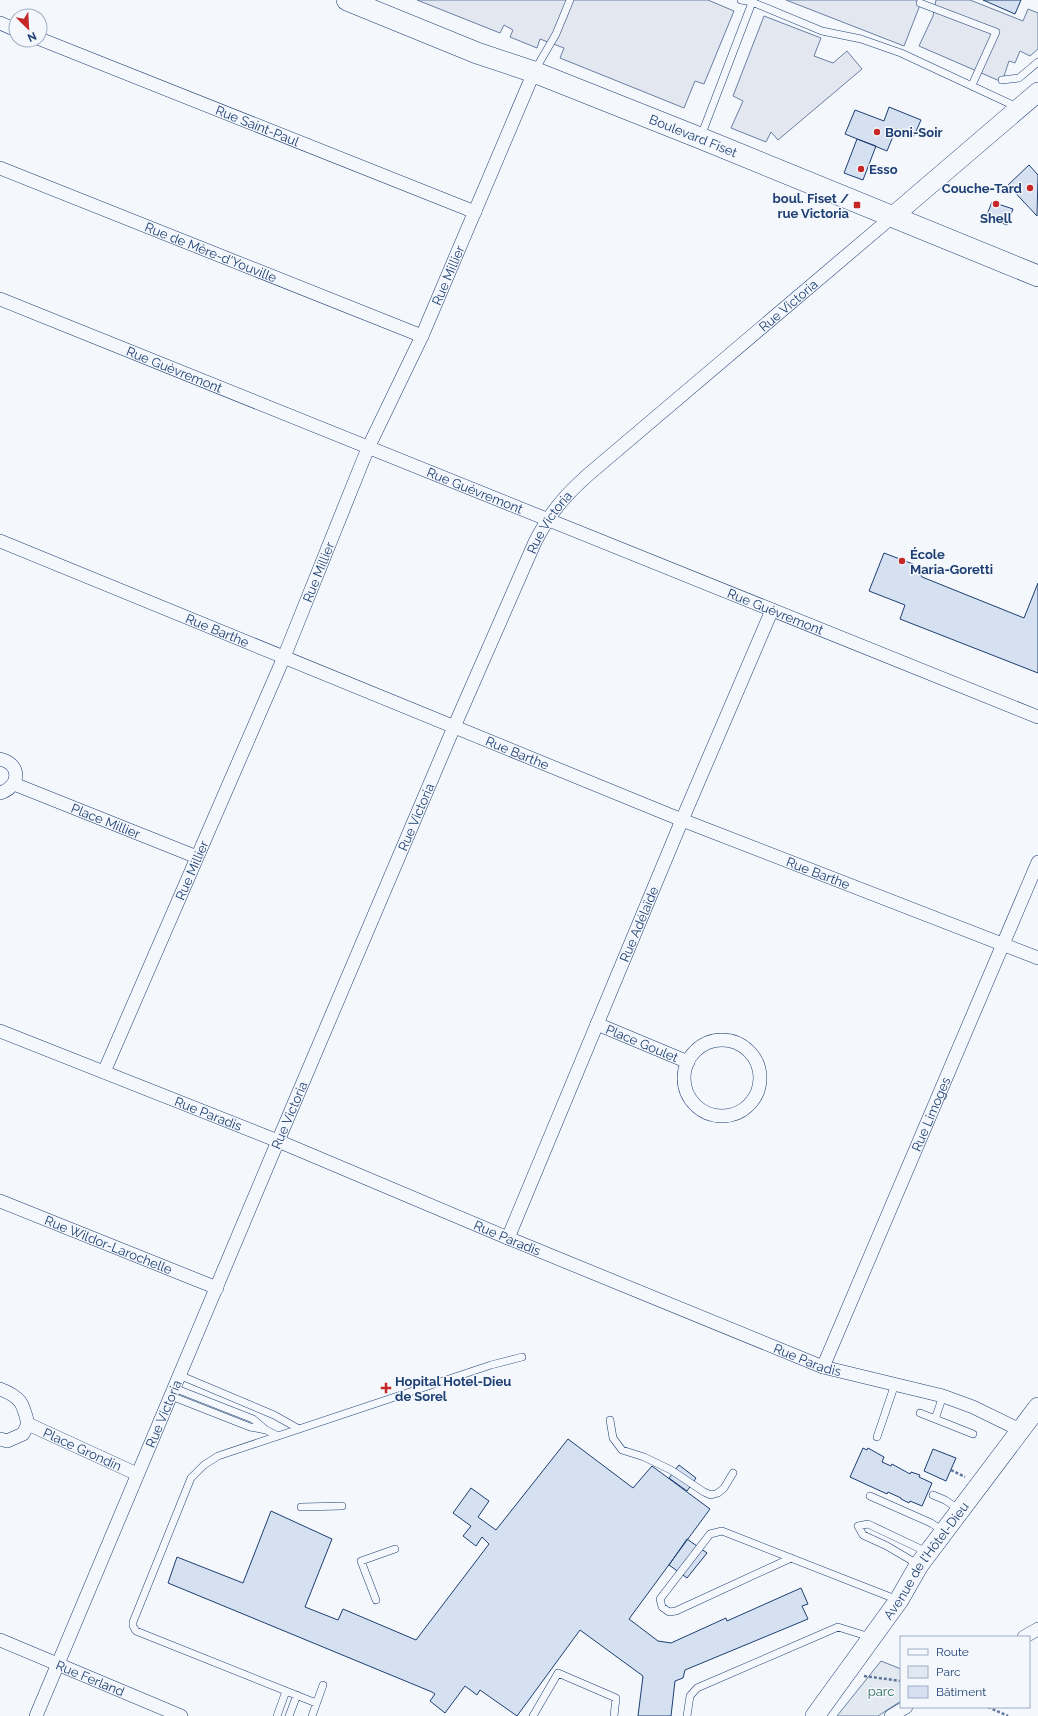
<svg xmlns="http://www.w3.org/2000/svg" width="1038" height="1716" font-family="Raleway,sans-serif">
  <rect width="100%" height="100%" fill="#f4f7fb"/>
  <!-- green -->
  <path fill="#e3e9f0" stroke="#687fa3" d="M881 1661 901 1669V1701L878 1716H837Z"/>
  <!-- parking -->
  <path fill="#e3e8f0" stroke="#687fa3" d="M417 0H708L734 11 704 84 695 81 684 108 560 58 564 48 540 39 537 48 510 37 513 30 504 25 500 33Z
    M786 0H922L904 46Z
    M936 0H970L1023 21 1028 9 1038 13V49L1030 56 1020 51 1015 63 1009 61 1002 82 919 46 933 16Z
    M764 16 821 38 814 56 833 63 847 51 862 69 778 140 771 132 766 142 731 128 743 101 733 96Z"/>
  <!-- building -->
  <path fill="#d5e0f0" stroke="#1d3f73" d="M983 0H1021L1015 14Z
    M889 107 921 120 914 136 896 129 887 151 845 134 855 110 884 121Z
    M857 139 876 146 863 180 844 173Z
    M1029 165 1038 175 1037 216 1008 185Z
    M992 202 1013 209 1007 225 986 217Z
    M884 553 913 564 922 577 1024 618 1038 583V673L900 619 905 605 869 591Z
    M568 1439 633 1488 652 1466 710 1509 629 1619 658 1641 671 1643 726 1618 727 1621 801 1588 808 1604 802 1606 808 1619 685 1670 683 1678 675 1681 671 1716H638L643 1676 580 1630 517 1716 480 1690 477 1695 465 1686 445 1713 430 1701 435 1694 432 1692 168 1583 177 1557 243 1583 271 1511 332 1539 305 1607 338 1620 343 1609 416 1640 489 1544 482 1537 476 1546 463 1536 471 1526 453 1513 471 1488 489 1501 478 1517 496 1530Z
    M863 1448 867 1450 868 1448 884 1457 882 1462 891 1466 892 1464 910 1474 911 1472 920 1475 919 1477 932 1483 922 1506 910 1501 909 1503 901 1499V1498L888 1492 887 1494 850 1477Z
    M933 1449 956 1458 946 1481 924 1471Z
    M679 1465 696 1478 687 1491 669 1478Z
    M687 1539 707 1553 687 1578 669 1565Z"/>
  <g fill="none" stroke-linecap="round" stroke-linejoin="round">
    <defs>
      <path id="lane" d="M741 0 752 2 822 31 861 39 901 53 1017 107
        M920 3 996 32 972 85
        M535 70 556 34 570 0
        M1002 80 1019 78 1038 62
        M701 136 753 0
        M179 1375 274 1415 299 1429
        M174 1388 253 1419 266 1430
        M171 1396 250 1427 266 1430 278 1436
        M920 1413 973 1434
        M935 1419 943 1396
        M610 1420 613 1438 622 1450 644 1457 671 1470 704 1492 711 1495 718 1493 724 1488 733 1473
        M877 1437 895 1384
        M933 1495 945 1500 960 1510
        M870 1496 931 1523 943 1531
        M301 1507 342 1506
        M791 1558 676 1611 669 1612 662 1607 660 1599 710 1534 722 1531 898 1600
        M919 1565 887 1546 863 1535 858 1526 868 1524 927 1552
        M376 1600 361 1561 395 1549
        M316 1703 136 1631 133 1626V1622L191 1478 204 1465 218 1456 491 1365 522 1357
        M277 1716 286 1691
        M289 1716 297 1695
        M312 1716 323 1685
        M533 1716 558 1673 616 1698 614 1716
        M687 1716 690 1696 697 1688 838 1627 870 1637"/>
      <g id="street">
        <path d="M0 23 16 30"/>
        <path id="s1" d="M40 39 475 212"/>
        <path id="s2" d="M0 168 422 336"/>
        <path id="s3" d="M0 299 1038 717"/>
        <path id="s4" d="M0 541 682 820 1038 958"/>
        <path d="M0 759C22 764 20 787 0 793"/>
        <path id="s5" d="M14 784 197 857"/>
        <path id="s6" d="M597 1024 688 1062"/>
        <path id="s7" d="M0 1031 278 1141 508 1238 823 1367 943 1396 973 1407 1020 1430"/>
        <circle cx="722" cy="1078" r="38"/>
        <path id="s8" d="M104 1072 284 657 368 448 422 336 534 72"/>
        <path id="s9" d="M0 1201 217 1288"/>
        <path id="s10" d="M508 1238 682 820 772 610"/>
        <path id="s11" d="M823 1367 1038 862"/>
        <path d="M0 1389C21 1397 23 1403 28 1424L23 1434 7 1441 0 1439"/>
        <path id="s12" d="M28 1424 137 1474"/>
        <path d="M1024 1637 1038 1629"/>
        <path id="s13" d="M0 1640 181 1716"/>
        <path id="s14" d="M36 1716 278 1141 454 727 535 542C550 513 564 496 589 474L892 217"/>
        <path d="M891 1716 906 1707"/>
      </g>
      <g id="secondary">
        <path d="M892 217 1038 92"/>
        <path id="s15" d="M815 1716 899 1600 919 1565 1038 1407"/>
      </g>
      <g id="primary">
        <path id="s16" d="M347 0 477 53 534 72 700 138 1038 276"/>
      </g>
    </defs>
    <!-- lane casing -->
    <use href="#lane" stroke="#1d3f73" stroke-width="8"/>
    <!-- street casing -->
    <use href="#street" stroke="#1d3f73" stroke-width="14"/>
    <!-- secondary casing -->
    <use href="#secondary" stroke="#1d3f73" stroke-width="20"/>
    <!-- primary casing -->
    <use href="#primary" stroke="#1d3f73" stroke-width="22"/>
    <!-- path -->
    <path stroke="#5e769c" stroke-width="2.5" stroke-dasharray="3 2" stroke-linecap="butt" d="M951 1470 965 1477
      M864 1676 901 1681
      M988 1707 1008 1716"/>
    <!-- lane -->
    <use href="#lane" stroke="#f4f7fb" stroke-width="7"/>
    <!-- street -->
    <use href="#street" stroke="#f4f7fb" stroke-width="13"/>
    <!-- secondary -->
    <use href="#secondary" stroke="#f4f7fb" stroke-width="19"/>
    <!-- primary -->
    <use href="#primary" stroke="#f4f7fb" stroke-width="21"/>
  </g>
  <!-- markers -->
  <g fill="#c62828" stroke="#f4f7fb" stroke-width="1.5">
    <circle cx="877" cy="132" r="4"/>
    <circle cx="861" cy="169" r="4"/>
    <circle cx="1030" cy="188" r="4"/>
    <circle cx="996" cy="204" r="4"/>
    <rect x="853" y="201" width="8" height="8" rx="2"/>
    <circle cx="902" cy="561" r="4"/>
    <path d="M384 1382h4v4h4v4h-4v4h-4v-4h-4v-4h4z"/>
  </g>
  <g text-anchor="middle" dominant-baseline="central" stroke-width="3" stroke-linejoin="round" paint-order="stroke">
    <!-- street labels -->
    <g font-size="13" fill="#1d3f73" stroke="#f4f7fb">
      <text stroke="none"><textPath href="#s1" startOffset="234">Rue Saint-Paul</textPath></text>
      <text stroke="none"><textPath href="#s16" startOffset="372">Boulevard Fiset</textPath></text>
      <text stroke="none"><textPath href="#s2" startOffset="227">Rue de Mère-d'Youville</textPath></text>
      <text stroke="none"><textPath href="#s8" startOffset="868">Rue Millier</textPath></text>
      <text stroke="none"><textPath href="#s14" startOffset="1624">Rue Victoria</textPath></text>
      <text stroke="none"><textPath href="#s3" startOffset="188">Rue Guèvremont</textPath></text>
      <text stroke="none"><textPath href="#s3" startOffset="512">Rue Guèvremont</textPath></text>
      <text stroke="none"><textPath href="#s14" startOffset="1300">Rue Victoria</textPath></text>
      <text stroke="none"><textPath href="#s8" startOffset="544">Rue Millier</textPath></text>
      <text stroke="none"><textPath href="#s3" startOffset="836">Rue Guèvremont</textPath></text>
      <text stroke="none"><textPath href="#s4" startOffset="235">Rue Barthe</textPath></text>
      <text stroke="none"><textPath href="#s4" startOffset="559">Rue Barthe</textPath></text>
      <text stroke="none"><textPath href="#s14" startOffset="976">Rue Victoria</textPath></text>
      <text stroke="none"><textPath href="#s5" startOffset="99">Place Millier</textPath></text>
      <text stroke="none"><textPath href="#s8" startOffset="220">Rue Millier</textPath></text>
      <text stroke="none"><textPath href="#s4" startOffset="883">Rue Barthe</textPath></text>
      <text stroke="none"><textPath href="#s10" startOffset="340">Rue Adélaïde</textPath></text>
      <text stroke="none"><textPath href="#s6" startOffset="49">Place Goulet</textPath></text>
      <text stroke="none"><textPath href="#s7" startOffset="224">Rue Paradis</textPath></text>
      <text stroke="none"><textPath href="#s11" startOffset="275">Rue Limoges</textPath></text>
      <text stroke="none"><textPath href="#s14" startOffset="652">Rue Victoria</textPath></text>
      <text stroke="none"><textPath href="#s7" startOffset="548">Rue Paradis</textPath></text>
      <text stroke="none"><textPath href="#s9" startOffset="117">Rue Wildor-Larochelle</textPath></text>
      <text stroke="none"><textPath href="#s7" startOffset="872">Rue Paradis</textPath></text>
      <text stroke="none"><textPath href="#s14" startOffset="328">Rue Victoria</textPath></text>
      <text stroke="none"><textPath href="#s12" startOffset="60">Place Grondin</textPath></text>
      <text stroke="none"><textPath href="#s15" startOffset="191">Avenue de l'Hôtel-Dieu</textPath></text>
      <text stroke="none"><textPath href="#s13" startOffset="98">Rue Ferland</textPath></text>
    </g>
    <!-- poi labels -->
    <g font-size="13" font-weight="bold" fill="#1d3f73" stroke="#f4f7fb" text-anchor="start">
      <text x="885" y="132">Boni-Soir</text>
      <text x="869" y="169">Esso</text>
      <text x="1022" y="188" text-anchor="end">Couche-Tard</text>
      <text x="849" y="198" text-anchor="end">boul. Fiset /<tspan x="849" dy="15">rue Victoria</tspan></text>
      <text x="996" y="218" text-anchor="middle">Shell</text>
      <text x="910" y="554">École<tspan x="910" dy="15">Maria-Goretti</tspan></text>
      <text x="395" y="1381">Hopital Hotel-Dieu<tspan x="395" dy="15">de Sorel</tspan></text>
    </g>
    <!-- park labels -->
    <g font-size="13" fill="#2c6c60" stroke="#f4f7fb">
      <text x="881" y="1691">parc</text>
    </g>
  </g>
  <!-- legend -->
  <rect x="900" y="1636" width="130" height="72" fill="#f4f7fb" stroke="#9eadc5"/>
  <rect x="908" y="1649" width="20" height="6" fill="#f4f7fb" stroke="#9eadc5"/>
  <text x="936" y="1656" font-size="12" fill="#1d3f73">Route</text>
  <rect x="908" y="1666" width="20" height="12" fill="#e3e9f0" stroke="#9eadc5"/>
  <text x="936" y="1676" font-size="12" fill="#1d3f73">Parc</text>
  <rect x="908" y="1686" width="20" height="12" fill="#d5e0f0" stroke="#9eadc5"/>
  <text x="936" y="1696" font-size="12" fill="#1d3f73">Bâtiment</text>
  <!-- north arrow -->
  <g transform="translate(28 28) rotate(156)"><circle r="19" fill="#f4f7fb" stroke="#9eadc5"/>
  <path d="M0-3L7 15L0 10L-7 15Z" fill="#c62828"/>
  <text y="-6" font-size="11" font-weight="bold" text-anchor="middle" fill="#1d3f73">N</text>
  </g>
</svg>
